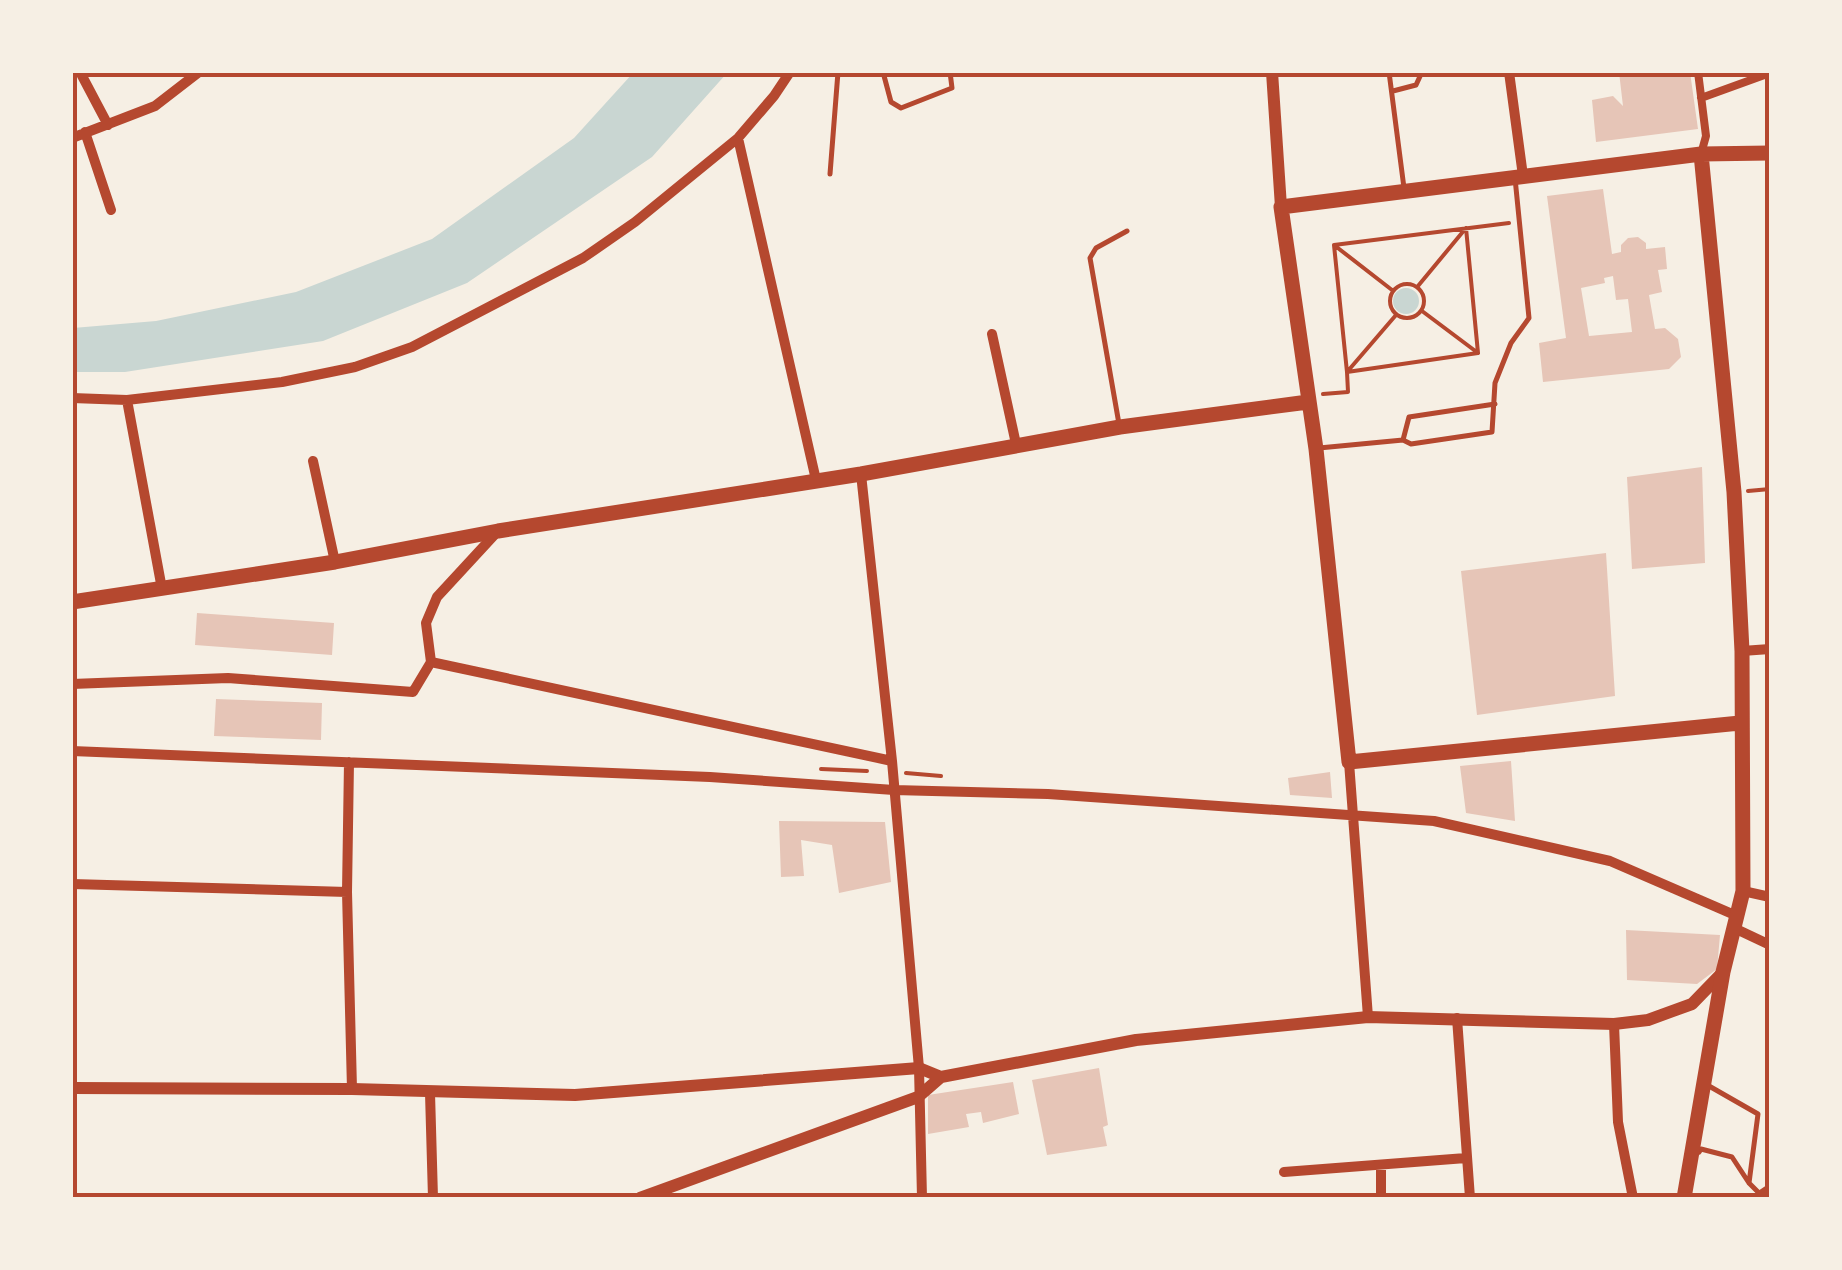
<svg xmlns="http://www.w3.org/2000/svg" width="1842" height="1270" font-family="Raleway,sans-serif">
  <rect width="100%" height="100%" fill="#f6efe4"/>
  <!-- water -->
  <path fill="#c9d6d2" d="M633 73H727L652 157 467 283 323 341 125 372H73V328L156 321 296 292 432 239 574 138Z
    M1393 301a13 13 0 1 1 26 0a13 13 0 1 1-26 0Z"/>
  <!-- building -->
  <path fill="#e6c5b7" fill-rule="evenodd" d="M1619 72H1690L1698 129 1596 142 1592 100 1613 96 1623 106Z
    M1603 189 1612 254 1621 252V245L1628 238 1638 237 1646 243V249L1665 247 1667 269 1658 270 1662 292 1649 295 1655 329 1665 328 1678 339 1681 357 1669 369 1543 382 1539 343 1566 338 1547 196ZM1613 276 1616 300 1628 299 1632 332 1589 336 1581 288 1605 283 1604 278Z
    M1702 467 1705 563 1632 569 1627 477Z
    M1606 553 1615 696 1477 715 1461 571Z
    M197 613 334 623 332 655 195 645Z
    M216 699 322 703 321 740 214 736Z
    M1511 761 1515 821 1466 813 1460 766Z
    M1330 772 1332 798 1290 795 1288 778Z
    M779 821 885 822 891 882 839 893 832 845 801 840 804 876 781 877Z
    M1626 930 1720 935 1717 969 1697 984 1627 980Z
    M1099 1068 1108 1125 1103 1127 1107 1146 1047 1155 1032 1080Z
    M1013 1082 1019 1114 983 1123 981 1112 966 1114 969 1127 928 1134V1095Z"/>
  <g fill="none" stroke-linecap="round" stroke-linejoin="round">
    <!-- path -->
    <path stroke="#b5482f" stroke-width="4" d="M1466 228 1478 353 1347 372 1334 245 1509 223
      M1334 245 1392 290
      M1390 301a17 17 0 1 1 34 0a17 17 0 1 1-34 0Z
      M1418 286 1466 228
      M1422 311 1478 353
      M1323 394 1348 392 1347 372 1396 315
      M1748 491 1770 489
      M821 769 867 771
      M906 773 941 776"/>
    <!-- service -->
    <path stroke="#b5482f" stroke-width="5" d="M883 72 891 102 901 108 952 88 950 72
      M1389 72 1404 188
      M1393 91 1416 85 1422 72
      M830 174 838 72
      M1119 424 1090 258 1096 248 1127 231
      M1403 440 1409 417 1495 404
      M1319 448 1403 440 1411 444 1492 432 1495 383 1511 343 1529 318 1515 178
      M1709 1086 1758 1114 1749 1183
      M1699 1152 1701 1149 1732 1157 1749 1183 1761 1195"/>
    <!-- pedestrian -->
    <path stroke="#b5482f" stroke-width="8" d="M1698 72 1706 136 1701 154
      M1701 98 1770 73"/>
    <!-- minor -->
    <path stroke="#b5482f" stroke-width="10" d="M80 72 108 125
      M1509 72 1523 176
      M85 132 111 210
      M72 138 155 106 199 72
      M738 138 816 480
      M992 334 1016 444
      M72 398 127 400 282 382 355 367 412 347 583 258 635 222 738 138 774 96 790 72
      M127 400 162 589
      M313 461 335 562
      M861 474 892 761 919 1068 922 1198
      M1742 651 1770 649
      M431 662 892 761
      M72 684 228 678 413 692 431 662 426 623 437 597 497 532
      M72 751 710 777 894 790 1048 794 1434 821 1610 861 1737 916
      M349 762 347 892 352 1089
      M1349 762 1368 1017
      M72 884 347 892
      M1743 891 1770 897
      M1734 928 1770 945
      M1457 1018 1470 1198
      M1614 1024 1618 1122 1633 1198
      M430 1093 433 1198
      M1381 1165V1198
      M1284 1172 1466 1158"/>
    <!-- tertiary -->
    <path stroke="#b5482f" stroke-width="12" d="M1272 72 1281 207
      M72 1088 352 1089 575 1095 919 1068 941 1077
      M640 1198 918 1097 941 1077 1136 1040 1368 1017 1614 1024 1648 1020 1692 1004 1723 972"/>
    <!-- secondary -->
    <path stroke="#b5482f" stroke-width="15" d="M72 602 335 562 498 531 861 474 1120 427 1308 402
      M1740 723 1349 762 1316 449 1281 207 1701 154 1770 153
      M1684 1198 1723 972 1743 891 1742 651 1734 492 1701 154"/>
    <!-- primary -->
    <path stroke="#b5482f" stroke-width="15" d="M1761 1198 1770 1192"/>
  </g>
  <!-- border -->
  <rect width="1842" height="1270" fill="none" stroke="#f6efe4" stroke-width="150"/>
  <rect x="75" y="75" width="1692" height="1120" fill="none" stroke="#b5482f" stroke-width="4"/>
</svg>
